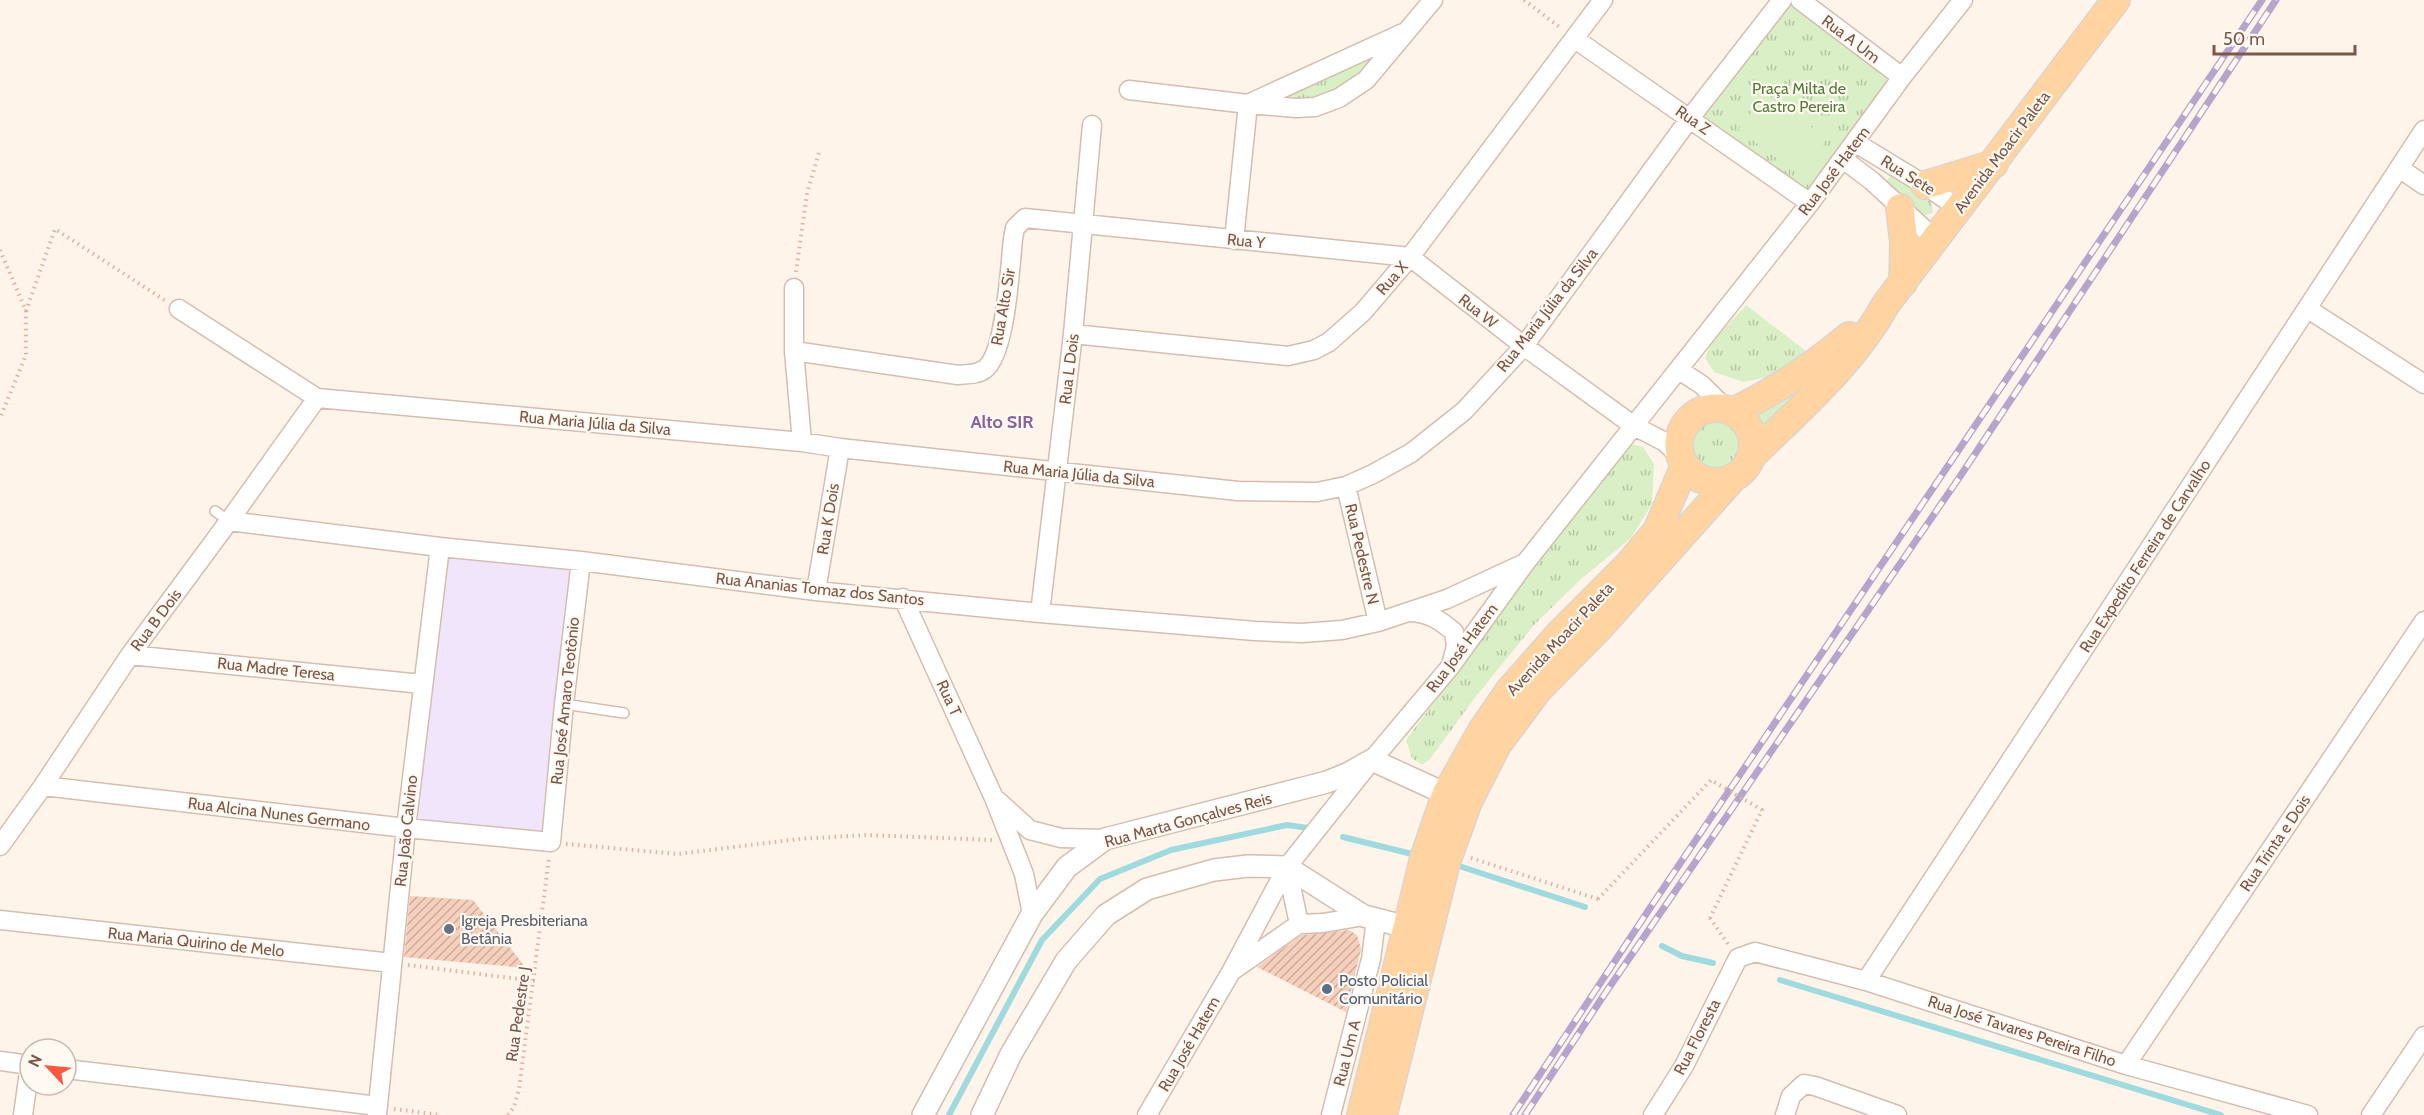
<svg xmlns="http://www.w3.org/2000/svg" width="2424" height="1115" font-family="Cabin,sans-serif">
  <defs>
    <pattern id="grass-tufts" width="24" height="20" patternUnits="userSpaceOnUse" patternTransform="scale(1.5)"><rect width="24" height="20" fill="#d9efc5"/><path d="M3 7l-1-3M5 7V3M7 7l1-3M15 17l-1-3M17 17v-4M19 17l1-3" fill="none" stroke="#b5c4a2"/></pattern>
    <pattern id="building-hatch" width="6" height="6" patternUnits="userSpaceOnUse" patternTransform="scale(1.5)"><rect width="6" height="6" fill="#f7cfbd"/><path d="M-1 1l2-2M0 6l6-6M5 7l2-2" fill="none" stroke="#cdab9c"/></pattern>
  </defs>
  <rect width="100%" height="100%" fill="#fff4e9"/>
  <!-- education -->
  <path fill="#f1e5fc" d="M440 547 581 561 551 842 406 828Z"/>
  <!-- grass -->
  <path fill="url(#grass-tufts)" d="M1782 0H1800L1902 77 1810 203 1690 118Z
    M1393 40 1373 67 1314 104 1262 102Z
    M1890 176 1931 200 1933 213 1921 216 1885 183Z
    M1746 305 1811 355 1781 374 1743 382 1714 372 1705 358 1711 343Z
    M1815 372 1765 431 1749 413Z
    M1684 445a31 31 0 1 1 62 0a31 31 0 1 1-62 0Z
    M1628 443 1643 447 1654 464 1652 504 1631 538 1581 579 1534 625 1477 695 1430 759 1422 765 1412 758 1406 740Z"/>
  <!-- garden -->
  <path fill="#d9efc5" d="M1766 93 1827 139 1800 176 1738 129Z"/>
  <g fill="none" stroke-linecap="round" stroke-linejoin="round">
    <!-- stream -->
    <path stroke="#9fdadf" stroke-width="6" d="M1343 837 1412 854
      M1462 867 1585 907
      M1662 946 1682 956 1713 963
      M1780 980 2221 1115
      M949 1115 1042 940 1100 879 1171 850 1287 825 1308 828"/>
  </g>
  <!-- building -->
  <path fill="url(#building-hatch)" d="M410 896 473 900 526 968 404 957Z
    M1349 930 1357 935 1361 949 1346 1012 1257 967 1302 935Z"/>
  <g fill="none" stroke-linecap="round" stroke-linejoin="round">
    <defs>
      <path id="service" d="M215 511 229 521
        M564 704 624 713"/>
      <path id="minor" d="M1800 0 1902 77
        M1575 39 1810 203
        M1129 90 1248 104 1296 108 1315 107 1339 98 1366 80 1433 0
        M1856 143 1925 185 1959 209
        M1843 159 1872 181 1936 240
        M2399 168 2424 185
        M1234 240 1248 104 1403 33
        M1410 257 1524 346 1634 426 1665 442 1682 459
        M794 288V351L802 442
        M179 309 317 398 802 442 840 448 1238 491 1317 492 1346 486 1373 474 1411 453 1464 411 1524 346 1690 118 1782 0
        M2308 309 2424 384
        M1073 334 1288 356 1314 350 1329 342 1363 312 1410 257 1603 0
        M794 351 958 375C967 374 977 375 985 369 1006 353 1010 266 1013 239L1015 228 1025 218 1410 257
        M1679 370 1702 385 1727 410
        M1346 486 1378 622
        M229 521 440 547 581 561 816 591 1040 613 1255 631 1302 633 1342 630 1378 622 1447 599 1525 563
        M816 591 840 448
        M903 598 994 798 1024 874 1032 914
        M1411 612C1429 613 1440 620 1454 632L1456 646 1452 661
        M1040 613 1073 334 1092 125
        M130 655 422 684
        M43 786 406 828 551 842 564 704 581 561
        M998 801 1030 830 1061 838 1105 839
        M0 846 43 786 130 655 229 521 317 398
        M1287 867 1299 924
        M0 920 392 963
        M1232 971 1299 924 1323 923 1364 916
        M1866 981 2424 130
        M0 1061 30 1065 23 1115
        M2126 1065 2424 621
        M66 1069 378 1106
        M377 1115 406 828 440 547
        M1147 1115 1231 972 1287 867 1372 760 1450 667 1526 562 1810 203 1902 77 1963 0
        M1331 1115 1371 959 1376 920
        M1653 1115 1684 1066 1738 958 1755 952 1866 981 2126 1065 2308 1115
        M1785 1115 1791 1096 1804 1084 1815 1086 1897 1115
        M2371 1115 2424 1036"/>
      <path id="tertiary" d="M923 1115 1032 914 1067 867 1105 839 1327 782 1347 774 1372 760 1446 794
        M982 1115 1011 1054 1066 961 1106 915 1147 889 1214 870 1248 866 1287 867 1364 916 1407 927"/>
      <path id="primary" d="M1925 185 1994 164
        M1900 208 1904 243 1903 283
        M1679 445a37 37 0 1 1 74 0a37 37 0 1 1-74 0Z
        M1732 412C1775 392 1812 367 1849 336
        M1750 458C1798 410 1853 364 1886 304L2116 0
        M1361 1115 1424 858 1446 794 1481 732 1509 691 1562 631 1630 563 1657 531 1685 465
        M1383 1115 1446 863 1468 802 1497 745 1538 690 1600 627 1734 477"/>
    </defs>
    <!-- service casing -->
    <use href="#service" stroke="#d5bdaf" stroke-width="12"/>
    <!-- minor casing -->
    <use href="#minor" stroke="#d5bdaf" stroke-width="21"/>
    <!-- tertiary casing -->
    <use href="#tertiary" stroke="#d5bdaf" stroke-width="24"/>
    <!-- primary casing -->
    <use href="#primary" stroke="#ddd3cf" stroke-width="30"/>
    <!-- path -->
    <path stroke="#deb29f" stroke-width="4" stroke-dasharray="1.5 4.5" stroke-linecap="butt" d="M1524 0 1562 29
      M0 250 26 311V355L0 418
      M796 272 807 193 820 149
      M26 311 55 229 166 301
      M566 844 678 854 798 839 867 835 992 840
      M1471 858 1598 899
      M1710 918 1728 944
      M408 965 535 981
      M394 1109 440 1115
      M508 1115 514 1107 519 1089 549 858"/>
    <!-- service -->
    <use href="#service" stroke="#fff" stroke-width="9"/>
    <!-- minor -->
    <use href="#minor" stroke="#fff" stroke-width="18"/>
    <!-- tertiary -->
    <use href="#tertiary" stroke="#fff" stroke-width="21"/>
    <!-- primary -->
    <use href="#primary" stroke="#ffd4a0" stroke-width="27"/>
    <defs>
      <path id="rail" d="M1513 1115 1650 908 2262 0
        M1525 1115 1604 995 1961 475 2276 0"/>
    </defs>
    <!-- rail casing -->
    <use href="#rail" stroke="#b6a4cc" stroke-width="7"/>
    <!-- rail -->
    <use href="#rail" stroke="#fff9f2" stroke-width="4.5" stroke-dasharray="14" stroke-linecap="butt"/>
    <!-- path-bridge -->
    <path stroke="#deb29f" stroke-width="4" stroke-dasharray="1.5 4.5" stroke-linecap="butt" d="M1598 899 1711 780 1762 810 1710 918"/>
  </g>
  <!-- markers -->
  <circle fill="#6b7280" stroke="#fff9f2" stroke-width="2" cx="449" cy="929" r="6"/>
  <circle fill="#5c6f8a" stroke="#fff9f2" stroke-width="2" cx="1327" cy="989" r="6"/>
  <g text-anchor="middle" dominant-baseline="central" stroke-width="4.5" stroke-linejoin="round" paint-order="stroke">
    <!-- street labels -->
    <g font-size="16" fill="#7d5748" stroke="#fff9f2">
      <text transform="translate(1851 39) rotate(37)">Rua A Um</text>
      <text transform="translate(1693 120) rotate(35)">Rua Z</text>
      <text transform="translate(2002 152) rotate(-53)">Avenida Moacir Paleta</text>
      <text transform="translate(1834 171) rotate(-53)">Rua José Hatem</text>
      <text transform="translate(1908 175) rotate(32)">Rua Sete</text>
      <text transform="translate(1246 241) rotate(6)">Rua Y</text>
      <text transform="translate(1392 278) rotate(-49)">Rua X</text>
      <text transform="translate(1003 307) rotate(-80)">Rua Alto Sir</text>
      <text transform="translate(1547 310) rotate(-52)">Rua Maria Júlia da Silva</text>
      <text transform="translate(1478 311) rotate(38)">Rua W</text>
      <text transform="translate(1069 369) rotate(-83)">Rua L Dois</text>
      <text transform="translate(595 423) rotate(5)">Rua Maria Júlia da Silva</text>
      <text transform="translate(1079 474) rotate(6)">Rua Maria Júlia da Silva</text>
      <text transform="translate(828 519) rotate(-81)">Rua K Dois</text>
      <text transform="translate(1362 554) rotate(77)">Rua Pedestre N</text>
      <text transform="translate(2145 556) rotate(-57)">Rua Expedito Ferreira de Carvalho</text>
      <text transform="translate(820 589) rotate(6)">Rua Ananias Tomaz dos Santos</text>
      <text transform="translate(156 620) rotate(-53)">Rua B Dois</text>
      <text transform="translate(1560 639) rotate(-47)">Avenida Moacir Paleta</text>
      <text transform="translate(1462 648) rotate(-53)">Rua José Hatem</text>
      <text transform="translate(276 669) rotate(6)">Rua Madre Teresa</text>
      <text transform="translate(949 698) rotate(65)">Rua T</text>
      <text transform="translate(565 701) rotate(-84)">Rua José Amaro Teotônio</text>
      <text transform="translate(279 814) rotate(7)">Rua Alcina Nunes Germano</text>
      <text transform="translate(1188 820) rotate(-15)">Rua Marta Gonçalves Reis</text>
      <text transform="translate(406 831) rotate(-84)">Rua João Calvino</text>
      <text transform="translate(2275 843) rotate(-56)">Rua Trinta e Dois</text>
      <text transform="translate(196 942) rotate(6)">Rua Maria Quirino de Melo</text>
      <text transform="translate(518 1014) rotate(-82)">Rua Pedestre J</text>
      <text transform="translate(2022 1031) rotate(18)">Rua José Tavares Pereira Filho</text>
      <text transform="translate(1697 1037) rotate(-63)">Rua Floresta</text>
      <text transform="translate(1189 1044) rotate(-60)">Rua José Hatem</text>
      <text transform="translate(1347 1053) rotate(-76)">Rua Um A</text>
    </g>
    <!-- park labels -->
    <g font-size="16" fill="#557e3c" stroke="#fff9f2">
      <text x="1799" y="88">Praça Milta de<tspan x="1799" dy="18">Castro Pereira</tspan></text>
    </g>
    <!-- worship labels -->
    <g font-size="16" fill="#5b616d" stroke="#fff9f2" text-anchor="start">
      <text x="461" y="920">Igreja Presbiteriana<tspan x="461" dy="18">Betânia</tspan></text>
    </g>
    <!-- service labels -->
    <g font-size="16" fill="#4e5e75" stroke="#fff9f2" text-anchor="start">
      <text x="1339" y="980">Posto Policial<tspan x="1339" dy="18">Comunitário</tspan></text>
    </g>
    <!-- neighbourhood labels -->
    <g font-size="18" font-weight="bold" fill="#8764a0" stroke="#fff9f2">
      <text x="1002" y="422">Alto SIR</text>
    </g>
  </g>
  <!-- north arrow -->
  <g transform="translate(48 1067) rotate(296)"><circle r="28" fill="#fff9f2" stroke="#cbb8ae" stroke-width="1.5"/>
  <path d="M0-4.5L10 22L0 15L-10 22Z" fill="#f55a41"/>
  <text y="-9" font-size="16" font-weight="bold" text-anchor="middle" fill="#7d5748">N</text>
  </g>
  <!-- scale -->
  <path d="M2214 45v9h141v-9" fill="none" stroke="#7d5748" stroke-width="3"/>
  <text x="2223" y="45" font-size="18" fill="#7d5748" stroke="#fff9f2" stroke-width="4.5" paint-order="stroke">50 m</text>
</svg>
